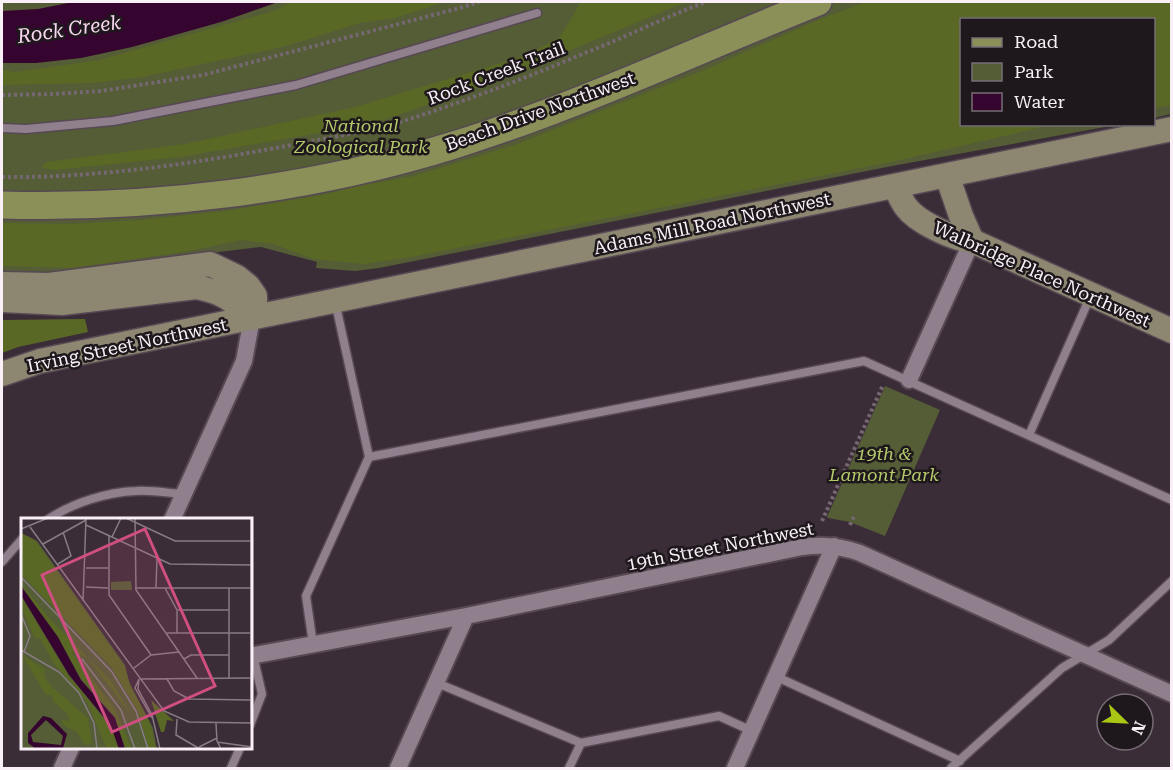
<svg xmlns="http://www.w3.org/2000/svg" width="1173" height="770" font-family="'Roboto Serif',serif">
  <rect width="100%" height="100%" fill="#3b2d38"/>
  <!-- green -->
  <path fill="#545d35" d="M2 2H1171V114L1154 118V20H962V124L1116 125 892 166 379 268 355 271 316 268 317 262 261 247 52 272 2 271Z
    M885 386 940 410 885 536 850 522 828 518 827 517Z"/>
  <!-- forest -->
  <path fill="#5a6825" d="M291 2H445L395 18 360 23 286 46 142 77 94 83 2 85V70L15 72 99 60 274 11Z
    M581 2H686L494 82 386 119 320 133 180 157 55 170 43 168V165L47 162 185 144 355 107 527 55 560 37Z
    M866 2H1171V105L1154 108V20H962V124L1051 125 900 160 412 257 364 264 314 259 273 244 241 240 189 251 72 268 2 266V223L72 224 140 220 227 211 322 195 359 186 414 176 515 145 702 71 823 18Z
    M85 319 88 332 18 347 2 353V320Z"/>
  <!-- water -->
  <path fill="#35052f" d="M73 2H278L221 22 132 47 81 58 36 63H2V11L38 9Z"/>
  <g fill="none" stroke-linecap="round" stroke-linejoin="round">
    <defs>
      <path id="lane" d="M2 128 26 129 113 121 296 85 537 13
        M1029 435 1091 295
        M369 457 864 361 1172 500
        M47 520C72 503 107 492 136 491 152 490 168 493 183 494
        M2 562 22 539
        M313 644 306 596 369 457 335 301
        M777 677 960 761
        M437 683 581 743
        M250 725 262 694 253 655
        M231 768 240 748
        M569 768 581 743 719 716 752 731
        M951 768 1062 668 1109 640 1172 581"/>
      <path id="street" d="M909 380 972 241
        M172 520 244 361 252 318
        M250 656 466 616 802 547C822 544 841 546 860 553L1172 694
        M62 768 71 748
        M398 768 466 616
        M735 768 834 546"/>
      <path id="secondary" d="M947 175 961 216 972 241
        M895 186C898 193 901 200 906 207 917 222 953 239 972 241L1172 331
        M2 284 49 285 210 264 237 277 248 286 255 296V307L252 318
        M2 300 62 303 196 287C223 292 233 300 252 318
        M2 374 40 361 1172 129"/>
      <path id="primary" d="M2 205C153 209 310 190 454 145 579 106 697 50 818 2"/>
    </defs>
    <!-- lane casing -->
    <use href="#lane" stroke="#564953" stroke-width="11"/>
    <!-- street casing -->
    <use href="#street" stroke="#564953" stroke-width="20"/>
    <!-- secondary casing -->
    <use href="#secondary" stroke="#564953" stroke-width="27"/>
    <!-- primary casing -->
    <use href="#primary" stroke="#564953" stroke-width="30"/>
    <!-- path -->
    <path stroke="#756872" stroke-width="4" stroke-dasharray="3 3" stroke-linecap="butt" d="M2 95 54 94 101 91 203 75 460 8 479 2
      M2 177C97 178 192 164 286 146 334 137 382 129 428 113 481 95 533 75 585 53 626 37 665 17 706 2
      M822 521 883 385
      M850 525 855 514"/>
    <!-- lane -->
    <use href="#lane" stroke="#907f8c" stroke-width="8"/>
    <!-- street -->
    <use href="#street" stroke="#907f8c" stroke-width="16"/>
    <!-- secondary -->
    <use href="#secondary" stroke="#8d8772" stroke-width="24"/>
    <!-- primary -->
    <use href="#primary" stroke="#8b9059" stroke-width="27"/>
  </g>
  <g text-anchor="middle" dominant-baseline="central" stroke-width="5" stroke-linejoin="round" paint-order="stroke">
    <!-- street labels -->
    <g font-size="18" fill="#f9eff6" stroke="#1e181d">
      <text transform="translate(496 73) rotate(-21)">Rock Creek Trail</text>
      <text transform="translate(540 111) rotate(-20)">Beach Drive Northwest</text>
      <text transform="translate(712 223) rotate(-12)">Adams Mill Road Northwest</text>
      <text transform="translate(1042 274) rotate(24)">Walbridge Place Northwest</text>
      <text transform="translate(127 345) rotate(-12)">Irving Street Northwest</text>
      <text transform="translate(720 546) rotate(-11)">19th Street Northwest</text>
    </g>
    <!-- park labels -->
    <g font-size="18" font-style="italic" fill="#b4c96b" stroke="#1e181d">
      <text x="361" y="125">National<tspan x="361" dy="21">Zoological Park</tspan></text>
      <text x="884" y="453">19th &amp;<tspan x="884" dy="21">Lamont Park</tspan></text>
    </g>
    <!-- water labels -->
    <g font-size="20" font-style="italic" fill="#f7d6ef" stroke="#1e181d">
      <text transform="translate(69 29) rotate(-8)">Rock Creek</text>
    </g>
  </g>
  <!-- overview -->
  <g transform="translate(21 518)">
    <rect width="231" height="231" fill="#3b2d38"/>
    <path d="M0 15 16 23 104 147 108 164 132 210 136 231H0ZM110 63 111 72H90V64Z" fill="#545d35"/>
    <path d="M0 15 14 22 104 149 109 167 130 207 135 231H128L116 191 90 148 0 56ZM0 65 27 99 90 163 111 198 67 140 50 134 93 190 111 231H105L93 197 59 159ZM0 79 48 158 91 211 97 231H86L66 184 34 147 19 120H14L0 88ZM1 137 24 151 23 158 30 168 67 200 71 226 64 227 56 214 43 208 40 201 48 203 47 196 32 183 31 177H25ZM130 182 153 203 146 202 143 214H140Z" fill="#5a6825"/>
    <path d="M0 68 37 119 60 162 94 200 104 231H98L90 208 48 157 0 77ZM22 198 30 200 46 216 42 230 15 231 7 225V215ZM25 202 42 218 40 227 12 224 10 217Z" fill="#35052f" fill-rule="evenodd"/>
    <path fill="none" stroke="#877b84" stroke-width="1.5" d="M105 0 154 23H231M114 0 115 72 176 160M65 7 149 46 231 47M9 9 143 193 168 204 231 205M0 11 27 0M88 18V77L130 137M91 19 100 0M22 26 65 2M37 46 50 38 42 14M65 50H87M0 59 91 154 115 193 127 231M65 69 87 70M114 70H229M135 70 136 40M144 70 156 92H208M208 70V160M62 83 65 0M156 93V115M0 96 9 118 3 134M146 115H229M0 132 38 154 58 175 73 205 76 231M61 141 100 192 114 231M163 141 170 137H208M113 150 130 137 158 134M118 161 117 171 131 197 139 231M118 161 114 170 131 200M119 161 229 160M146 161 153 173 168 181 229 182M156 201 155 217 179 231M195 205 196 223 200 231M230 205V0M196 224 231 229M178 229 196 220"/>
    <path fill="#d04e82" fill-opacity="0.15" stroke="#d04e82" stroke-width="3" d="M124 11 194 168 91 214 21 57Z"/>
    <rect width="231" height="231" fill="none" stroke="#f9eff6" stroke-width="3"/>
  </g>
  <!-- border -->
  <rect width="1173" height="770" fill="none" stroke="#f9eff6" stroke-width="6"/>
  <!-- legend -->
  <rect x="960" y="18" width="195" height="108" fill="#1e181d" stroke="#766e74" stroke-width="1.5"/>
  <rect x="972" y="38" width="30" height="9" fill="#8b9059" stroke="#766e74" stroke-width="1.5"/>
  <text x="1014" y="48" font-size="18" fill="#f9eff6">Road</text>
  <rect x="972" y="63" width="30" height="18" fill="#545d35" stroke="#766e74" stroke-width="1.5"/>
  <text x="1014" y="78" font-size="18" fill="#f9eff6">Park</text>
  <rect x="972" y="93" width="30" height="18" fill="#35052f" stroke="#766e74" stroke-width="1.5"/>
  <text x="1014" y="108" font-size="18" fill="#f9eff6">Water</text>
  <!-- north arrow -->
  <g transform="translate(1125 722) rotate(114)"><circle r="28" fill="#1e181d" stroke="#766e74" stroke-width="1.5"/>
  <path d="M0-4.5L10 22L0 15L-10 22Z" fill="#abc716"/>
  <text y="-9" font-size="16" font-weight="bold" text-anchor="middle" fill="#f9eff6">N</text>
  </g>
</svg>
